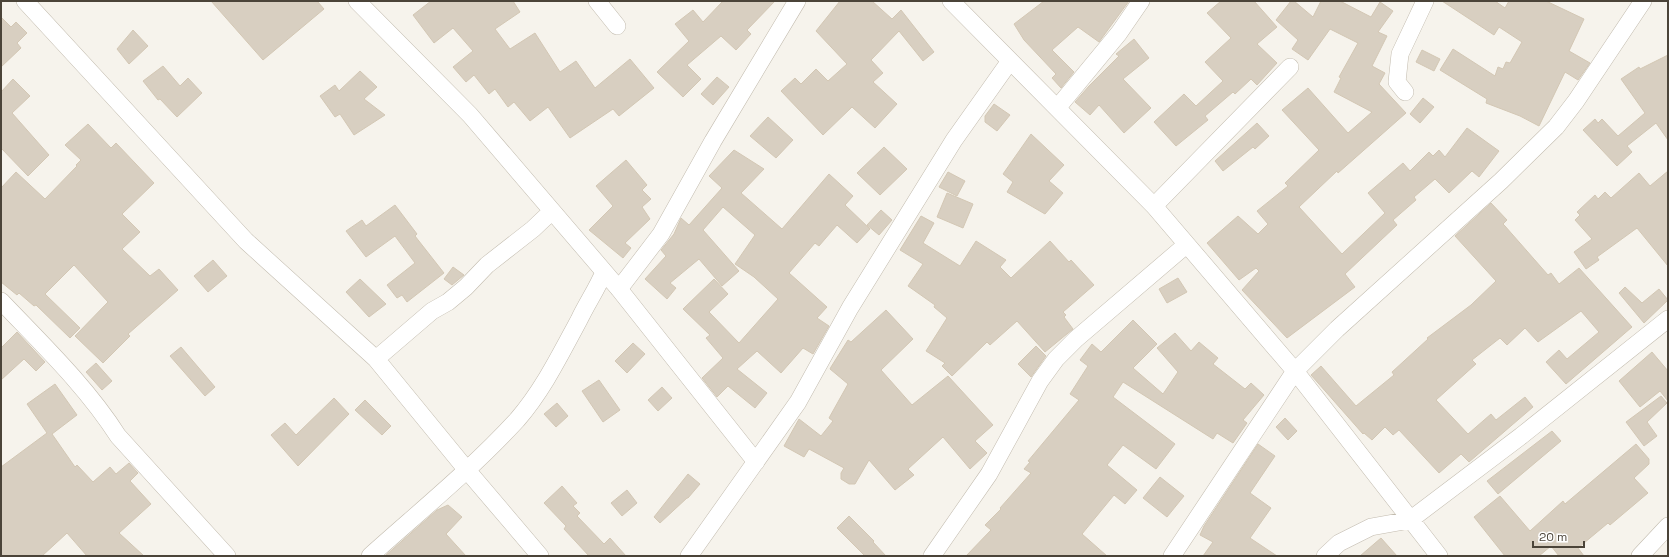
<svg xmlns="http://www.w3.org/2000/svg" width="1669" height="557" font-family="'Space Grotesk',sans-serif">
  <rect width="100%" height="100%" fill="#f6f3ec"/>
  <!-- building -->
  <path fill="#d8cfc1" stroke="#d3c7b4" d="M211 1H317L324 9 263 60Z
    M431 1H513L520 12 495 29 510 49 535 33 560 72 576 61 595 88 630 59 654 88 619 116 613 109 570 138 548 107 530 121 514 102 508 107 495 89 489 94 474 75 466 82 453 67 473 51 453 28 434 43 413 15Z
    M723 1H775L747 30 751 34 736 50 721 36 687 65 701 79 683 97 657 72 689 41 675 24 693 10 703 22Z
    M840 1H872L892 19 901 10 934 52 923 61 899 31 871 60 883 73 873 82 897 104 875 128 852 107 823 135 781 91 795 78 801 84 816 69 828 81 847 64 816 31Z
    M1044 1H1129L1099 42 1078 27 1052 50 1074 72 1061 88 1052 78 1056 74 1024 40 1014 24Z
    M1221 1H1254L1277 27 1257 44 1277 63 1257 85 1251 79 1235 94 1233 92 1205 116 1208 120 1176 146 1154 122 1184 94 1196 106 1223 81 1205 62 1231 38 1207 13Z
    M1291 1H1294L1313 17 1321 1H1340L1371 17 1380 2 1393 11 1378 32 1387 36 1372 66 1385 73 1379 84 1406 113 1338 173 1337 171 1299 207 1342 254 1385 213 1368 193 1403 163 1410 171 1429 152 1433 156 1439 150 1445 157 1467 128 1499 151 1479 177 1472 171 1449 193 1435 179 1414 197 1416 200 1393 220 1397 225 1345 274 1355 287 1287 338 1242 290 1259 271 1256 268 1239 280 1207 243 1238 216 1258 234 1268 224 1257 211 1288 186 1285 183 1319 150 1282 110 1308 88 1348 133 1372 112 1334 92 1341 78 1339 77 1358 43 1330 29 1308 60 1292 49 1298 40 1276 20Z
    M1442 1H1495L1505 8 1509 1H1546L1584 19 1569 51 1590 63 1578 80 1565 72 1539 126 1520 116 1486 103 1487 99 1440 70 1453 49 1495 76 1498 67 1503 69 1506 62 1510 63 1522 42 1499 27 1494 35Z
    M1 17 11 27 16 22 27 33 17 43 21 48 1 67Z
    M133 30 148 46 129 64 117 49Z
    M1134 39 1149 58 1123 79 1151 108 1124 133 1099 105 1090 115 1075 102 1089 86 1119 56 1116 54Z
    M1422 50 1440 59 1434 71 1416 62Z
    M1668 55V140L1656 123 1627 146 1632 152 1617 166 1583 130 1595 119 1598 123 1602 119 1618 136 1645 113 1621 79 1639 67 1640 69Z
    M163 66 180 86 188 78 202 93 177 117 160 99 158 100 143 81Z
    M360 71 377 87 364 99 385 115 354 135 340 114 335 117 320 96 335 85 339 91Z
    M717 77 729 87 713 105 701 94Z
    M13 79 30 96 12 113 49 155 28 176 1 148V92Z
    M1423 98 1434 107 1420 123 1410 114Z
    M994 104 1010 115 997 131 985 122V116Z
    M768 117 793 140 776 158 750 136Z
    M1257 123 1269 136 1255 149 1253 147 1223 171 1215 161Z
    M88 124 111 148 116 143 154 183 122 214 140 232 122 249 150 276 159 269 178 290 128 334 130 336 103 363 75 336 108 302 74 265 45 294 80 328 70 338 36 305 34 306 19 293 17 295 1 282V188L16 172 45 199 77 166 76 165 81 160 65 145Z
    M1031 134 1064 165 1049 181 1063 193 1045 214 1007 192 1013 182 1003 174Z
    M884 147 907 169 880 195 857 173Z
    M734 150 764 169 741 193 782 229 829 174 853 196 845 205 870 229 857 243 837 225 819 246 815 243 789 273 827 307 817 318 829 326 813 354 803 348 781 373 757 351 737 369 767 393 755 408 728 386 717 397 702 378 723 358 706 338 710 335 683 309 714 279 728 294 709 312 739 343 778 299 754 277 735 264 755 235 723 207 703 230 739 271 722 286 699 259 670 283 676 288 667 299 645 279 666 256 661 250 674 234 681 218 689 225 722 188 709 176Z
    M626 160 647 185 642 190 651 199 642 207 650 219 625 243 631 248 623 258 589 230 613 206 596 186Z
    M1668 171V266L1637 228 1597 257 1599 260 1586 269 1574 252 1592 239 1575 220 1580 215 1577 212 1595 195 1598 199 1605 192 1611 198 1639 173 1650 186Z
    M948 172 965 181 957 196 939 187Z
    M947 193 973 204 963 228 937 217Z
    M1491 203 1507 220 1503 224 1505 226 1548 275 1551 273 1559 284 1579 268 1632 327 1566 384 1546 362 1559 350 1567 359 1599 332 1581 311 1538 342 1525 328 1507 345 1500 338 1472 360 1476 364 1436 400 1468 434 1491 414 1496 420 1525 397 1533 407 1469 462 1461 454 1439 473 1399 430 1393 435 1385 427 1372 440 1364 433 1363 434 1311 375 1321 366 1356 406 1394 375 1392 372 1428 339 1427 338 1471 305 1496 281 1455 236Z
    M395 205 417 234 415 236 444 273 407 302 402 295 397 298 387 285 415 263 395 236 366 257 346 231 362 220 366 226Z
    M881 210 892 220 879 235 867 225Z
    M921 216 934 223 923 243 960 266 976 241 1006 260 1000 267 1011 278 1050 241 1069 262 1071 260 1094 285 1063 312 1066 315 1064 317 1073 329 1045 352 1017 321 990 345 987 342 952 376 942 366 945 363 926 351 947 318 934 307 935 305 908 286 923 264 900 250Z
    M213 260 227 276 208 292 194 276Z
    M453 267 464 275 452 285 444 279Z
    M1178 278 1187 292 1167 303 1159 289Z
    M360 279 386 304 369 317 346 292Z
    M1625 287 1642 303 1659 289 1668 300 1644 323 1619 293Z
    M886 310 913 339 881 370 912 405 948 376 993 425 975 441 987 453 970 469 943 437 908 469 914 475 895 490 869 460 855 484H849L841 479V473L844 468 809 449 804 457 784 446 799 419 821 436 833 421 829 418 848 384 830 369 831 367 848 340 851 342Z
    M1133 320 1157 344 1133 368 1163 394 1178 372 1157 348 1175 333 1191 351 1199 342 1218 358 1213 364 1245 389 1251 383 1264 395 1243 420 1247 423 1233 443 1217 433 1213 439 1123 382 1113 397 1175 444 1156 469 1123 445 1107 465 1137 490 1125 504 1114 495 1082 534 1107 556H966L991 530 985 525 1001 509 1000 508 1031 473 1024 469 1030 462 1028 461 1079 400 1070 394 1088 366 1080 360 1092 344 1101 352Z
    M17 332 45 362 36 371 24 359 1 380V348Z
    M633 343 645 354 627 373 615 361Z
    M1036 346 1046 356 1031 377 1018 364Z
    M181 347 215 387 205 396 170 356Z
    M1652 352 1668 371V401L1660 391 1640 407 1619 381Z
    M96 363 112 381 102 390 86 372Z
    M599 380 620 410 603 422 582 391Z
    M55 384 77 415 52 434 75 467 77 465 93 482 110 467 116 474 129 463 138 473 130 481 151 504 119 533 144 556H87L67 533 42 556H1V467L47 433 27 404Z
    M662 387 672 398 658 411 648 400Z
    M1661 396 1667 403 1647 422 1657 436 1644 446 1626 422Z
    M334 398 349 414 298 466 271 435 285 423 296 435Z
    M365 400 391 426 382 435 355 410Z
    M557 403 568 416 556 427 544 414Z
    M1285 418 1297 431 1288 440 1276 427Z
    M1552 431 1561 441 1498 494 1487 481Z
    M1258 444 1275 456 1250 493 1271 508 1250 538 1277 556H1203L1213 542 1200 535 1204 526Z
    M1636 444 1649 459V464L1634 478 1648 493 1610 525 1608 523 1578 548 1584 556H1559L1551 546 1539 556H1505L1474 517 1500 496 1530 531 1563 501 1565 504Z
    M688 474 700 484 688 498H687L660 523 654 517Z
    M1160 477 1184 496 1167 517 1143 498Z
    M562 486 577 503 573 506 580 513 577 516 604 544 610 538 626 556H589L564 529 566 526 544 503Z
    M627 490 637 503 622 516 611 503Z
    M448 505 462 517 446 534 466 556H385L437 510Z
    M849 516 874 541 873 542 886 556H865L837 528Z
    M1381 538 1397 556H1360Z"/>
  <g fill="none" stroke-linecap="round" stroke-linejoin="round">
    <defs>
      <path id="minor" d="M25 1 246 241 376 359 466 469 540 556
        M357 1 470 115 619 289 756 462
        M597 1 617 26
        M951 1 1154 206 1295 371 1439 556
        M1405 92 1397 82 1400 54 1425 1
        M1058 107 1119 33 1141 1
        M1154 206 1290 67
        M619 289 661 234 713 141 797 1
        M1 301C42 344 86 386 118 436L227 556
        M376 359 432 311 448 302 466 287 487 265 533 229 552 211
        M370 556C419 512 472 469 517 420 543 390 560 355 579 320 587 303 597 289 604 272
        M689 556 798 402 850 308 954 140 1010 61
        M932 556 989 474 1040 381 1056 359 1076 339 1186 245
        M1172 556 1295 371 1337 329 1501 181 1556 127 1576 101 1643 1
        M1325 556 1339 543 1371 527 1410 520 1521 436 1668 319
        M1640 556 1668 526"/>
    </defs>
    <!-- minor casing -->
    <use href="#minor" stroke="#c2bbae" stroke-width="18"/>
    <!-- minor -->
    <use href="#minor" stroke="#fff" stroke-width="17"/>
  </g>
  <!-- border -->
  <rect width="1669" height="557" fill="none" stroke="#4b4439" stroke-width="4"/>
  <!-- scale -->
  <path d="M1533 541v6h51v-6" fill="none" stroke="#4b4439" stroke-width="2"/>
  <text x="1539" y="541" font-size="12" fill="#4b4439" stroke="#ffffff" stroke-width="3" paint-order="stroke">20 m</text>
</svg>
